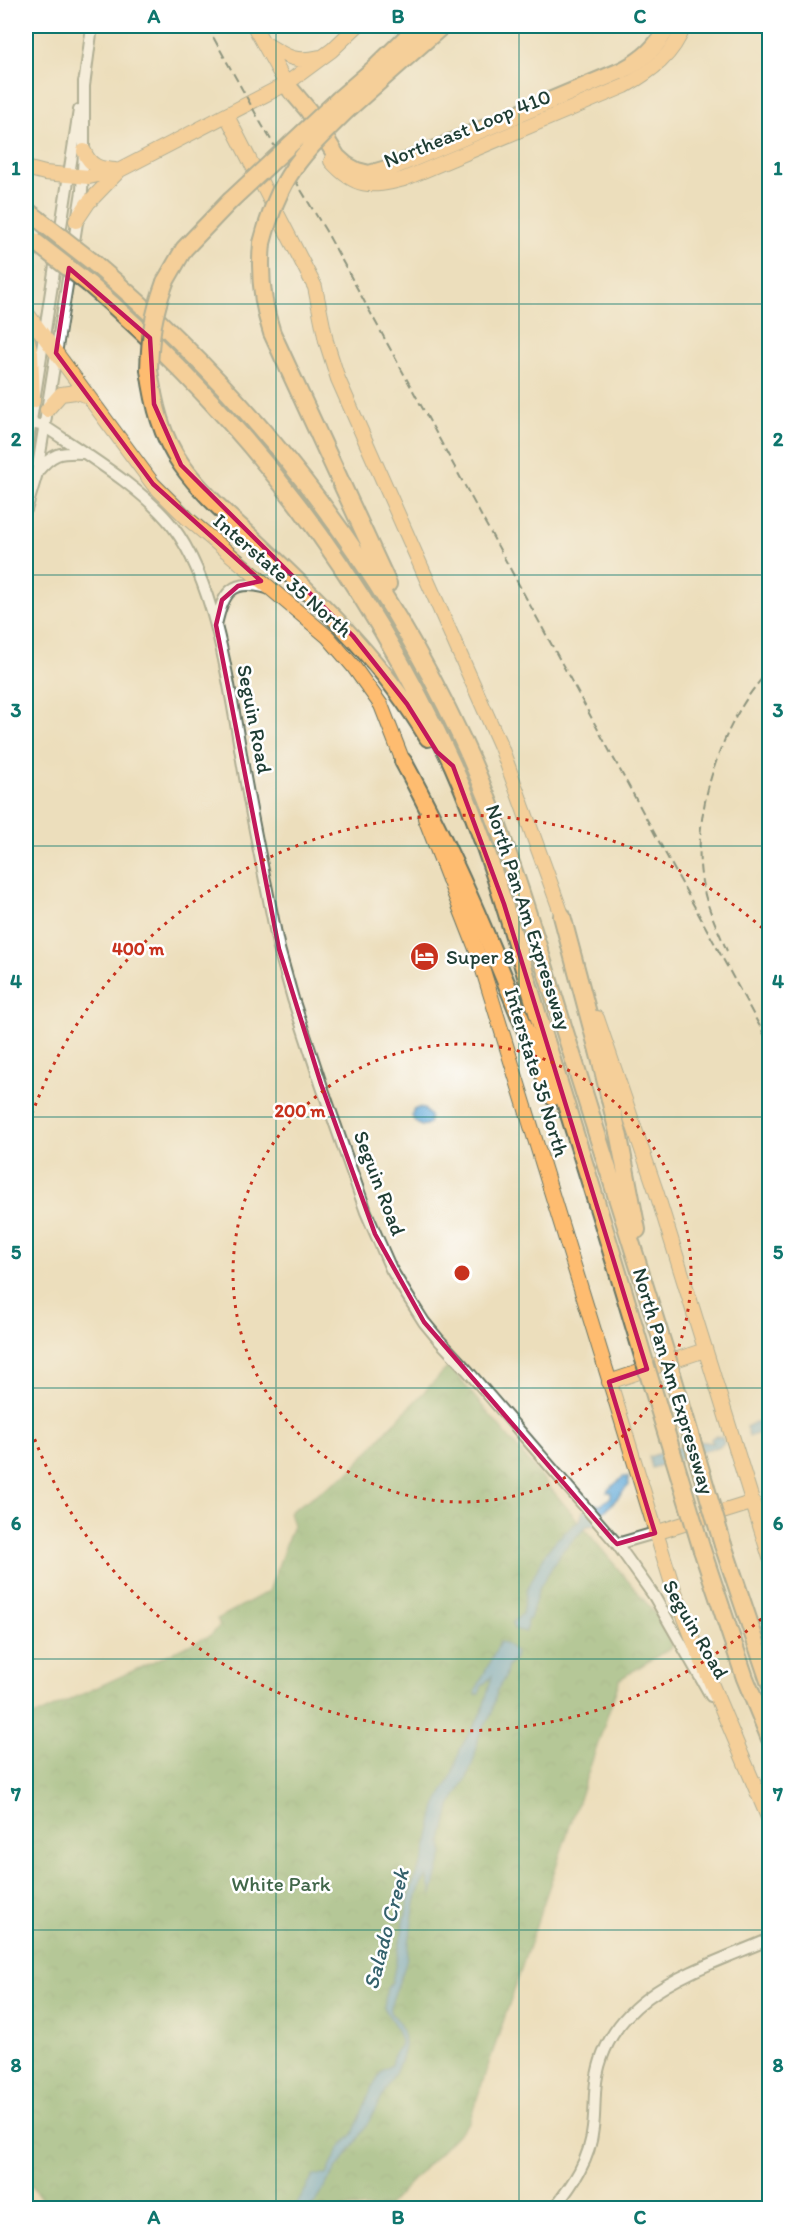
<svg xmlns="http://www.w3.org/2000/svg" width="795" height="2234" font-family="Itim,sans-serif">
  <defs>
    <pattern id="forest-crowns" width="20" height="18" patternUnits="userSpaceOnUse" patternTransform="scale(1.5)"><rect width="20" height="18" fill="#72ac6a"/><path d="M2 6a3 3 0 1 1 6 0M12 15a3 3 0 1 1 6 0" fill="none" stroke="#5d8d58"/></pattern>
  </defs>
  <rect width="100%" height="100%" fill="#fff"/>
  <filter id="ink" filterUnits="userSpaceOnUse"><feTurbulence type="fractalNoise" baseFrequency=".0167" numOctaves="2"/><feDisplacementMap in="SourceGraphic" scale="12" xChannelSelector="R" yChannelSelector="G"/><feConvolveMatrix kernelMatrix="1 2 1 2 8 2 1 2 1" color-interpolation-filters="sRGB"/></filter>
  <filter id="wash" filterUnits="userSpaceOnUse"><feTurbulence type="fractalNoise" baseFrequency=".008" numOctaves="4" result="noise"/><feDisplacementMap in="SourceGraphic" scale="24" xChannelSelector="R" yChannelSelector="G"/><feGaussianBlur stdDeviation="1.35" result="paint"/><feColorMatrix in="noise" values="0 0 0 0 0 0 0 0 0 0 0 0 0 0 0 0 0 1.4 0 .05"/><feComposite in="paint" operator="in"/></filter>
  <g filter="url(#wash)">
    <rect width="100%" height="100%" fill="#ecdebc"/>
    <!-- forest -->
    <path fill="url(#forest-crowns)" stroke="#48744f" stroke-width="1.5" d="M449 1366 663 1623 672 1647 620 1679 469 2122 386 2208H48L26 2178V1720L211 1635 220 1625 217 1619 269 1591 293 1525 289 1512 350 1472 389 1428Z"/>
    <!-- water -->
    <path fill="#5ba5d3" stroke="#3d7184" stroke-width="1.5" d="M418 1108 424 1109 430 1116 429 1124 421 1126 415 1122 412 1116 413 1110Z
      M756 1422H769V1429L749 1437 746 1427Z
      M715 1436 722 1437 724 1443 720 1446 652 1468 649 1457 697 1441 713 1443 711 1439Z
      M623 1477H628L629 1485 610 1506 602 1513V1517L595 1525 587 1526 562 1551 539 1588 530 1619 527 1620 526 1632 514 1629 512 1623 522 1614 527 1590 545 1554 556 1540 580 1520 583 1511 591 1504 601 1505 611 1497V1492H607L608 1490Z
      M500 1642 505 1643 515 1651 514 1660 508 1666 505 1677 497 1690 492 1713 479 1736 474 1759 467 1777 450 1807 442 1841 443 1853 432 1894 427 1875C409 1900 413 1936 405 1965 402 1978 388 2003 391 2014 400 2019 405 2036 404 2046 402 2062 391 2080 384 2093 375 2109 367 2127 356 2142 342 2161 326 2181 316 2203L310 2208H295L314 2175H327L339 2149 353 2134 372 2087 382 2071 391 2065 394 2053 400 2046 401 2041 396 2027 384 2008 387 1988 392 1982 410 1894 415 1877 424 1859 436 1806 453 1773 461 1747 482 1712 492 1676 482 1686 479 1694H476V1690Z"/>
  </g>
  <g filter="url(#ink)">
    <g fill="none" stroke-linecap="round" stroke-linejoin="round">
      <defs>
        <path id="minor" d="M84 86 92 26
          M31 423 44 426C84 453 144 489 173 527 220 589 232 707 246 783 256 839 268 894 279 949L293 999 321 1084 366 1212 391 1269 405 1292 424 1322 438 1339 467 1370 617 1544 654 1596 711 1696
          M26 453 79 110
          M37 472C53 453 59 452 83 453
          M26 510 37 473 82 191 84 151V81
          M216 625C223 593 231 578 267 588
          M617 1544 655 1533
          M554 2208C573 2184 590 2160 593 2128 595 2113 594 2097 596 2082 608 1993 699 1970 770 1939"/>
        <path id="major" d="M254 26 291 93
          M266 44C287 57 295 63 320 57
          M227 116 315 287 326 341 338 379 501 747 566 926
          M84 151C90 166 99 169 115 170
          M331 161C355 188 370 188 404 179L625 86C652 71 673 55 684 26
          M26 168 45 173 89 177 120 170 286 84 332 50 357 26
          M76 221 88 203 118 172
          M26 312 153 484 187 518 328 637 353 666 381 705 406 769
          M26 333 31 353 33 401
          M47 410 61 394 76 392 85 395
          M425 818 478 954 672 1584 697 1650 770 1822
          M597 1018 657 1194 770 1558
          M609 1382 705 1350
          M655 1533 751 1503"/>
        <path id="highway" d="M286 84 308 110 337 157 346 165 357 171 369 174 393 167 623 70C644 59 657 47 668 26
          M339 99 377 66 418 26
          M347 110 442 26
          M26 210 38 219
          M262 243C259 275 262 303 272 333L388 584
          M94 263C251 397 374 551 462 739 503 827 530 921 559 1013 595 1128 631 1242 667 1357
          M165 282 184 249 230 201
          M89 284C247 420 366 576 453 766 490 849 514 938 541 1025 576 1137 612 1250 645 1363
          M149 370C154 404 161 436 181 464 203 496 236 522 264 549 325 607 385 665 428 738
          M403 761C463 871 505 981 553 1097
          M562 916 601 1062 619 1137 637 1230
          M723 1545 770 1684
          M702 1550 745 1678 770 1739"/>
      </defs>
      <!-- minor casing -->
      <use href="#minor" stroke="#677564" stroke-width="14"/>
      <!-- major casing -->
      <use href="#major" stroke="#677564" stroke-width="16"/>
      <!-- highway casing -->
      <use href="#highway" stroke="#677564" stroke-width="20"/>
      <!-- minor -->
      <use href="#minor" stroke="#fff" stroke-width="10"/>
      <!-- major -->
      <use href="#major" stroke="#febc70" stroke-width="14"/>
      <!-- highway -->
      <use href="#highway" stroke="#febc70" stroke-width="16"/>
      <!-- rail -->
      <path stroke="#1f3d34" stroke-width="2" stroke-dasharray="9 4.5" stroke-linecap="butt" d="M207 26 262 125 327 233 770 1045
        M727 951C719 932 709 912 704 891 687 824 721 718 770 670"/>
      <defs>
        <path id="highway-bridge" d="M230 201 339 99
          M38 219 94 263
          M34 241 89 284
          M262 243C279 177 300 156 347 110
          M149 370C150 336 153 315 165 282
          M667 1357 723 1545
          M645 1363 702 1550"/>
      </defs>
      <!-- highway-bridge casing -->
      <use href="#highway-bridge" stroke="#677564" stroke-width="20" stroke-linecap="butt"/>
      <!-- highway-bridge -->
      <use href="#highway-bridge" stroke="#febc70" stroke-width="16"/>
    </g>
  </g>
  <!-- marked area -->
  <path d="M0 0H795V2234H0ZM69 268 150 338 154 404 181 465 353 636 407 704 437 752 453 766 504 904 647 1369 609 1382 655 1533 617 1544 613 1540 424 1322 375 1234 321 1084 279 949 216 625 222 600 238 586 261 581 153 484 56 353Z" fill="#ecdebc" fill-opacity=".55" fill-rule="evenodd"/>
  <path fill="none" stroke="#c2185b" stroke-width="4.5" stroke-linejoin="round" d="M69 268 150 338 154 404 181 465 353 636 407 704 437 752 453 766 504 904 647 1369 609 1382 655 1533 617 1544 613 1540 424 1322 375 1234 321 1084 279 949 216 625 222 600 238 586 261 581 153 484 56 353Z"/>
  <!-- grid -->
  <path fill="none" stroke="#0f766e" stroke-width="1.5" stroke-opacity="0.55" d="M276 26V2208M519 26V2208M26 304H770M26 575H770M26 846H770M26 1117H770M26 1388H770M26 1659H770M26 1930H770"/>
  <!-- distance rings -->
  <g fill="none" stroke="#c8321e" stroke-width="3" stroke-dasharray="3 6">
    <circle cx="462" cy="1273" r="229"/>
    <path d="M768 1613A458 458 0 0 1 26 1415M26 1131A458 458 0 0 1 768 933"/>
  </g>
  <!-- icons -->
  <defs>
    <symbol id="hotel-disc" viewBox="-11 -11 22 22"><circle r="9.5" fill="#c8321e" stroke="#fff"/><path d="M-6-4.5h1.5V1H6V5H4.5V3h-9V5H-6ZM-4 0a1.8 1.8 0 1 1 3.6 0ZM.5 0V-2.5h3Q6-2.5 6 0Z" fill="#fff"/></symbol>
  </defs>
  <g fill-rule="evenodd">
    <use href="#hotel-disc" x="408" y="940" width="33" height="33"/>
  </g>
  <g text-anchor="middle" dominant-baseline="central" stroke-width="5" stroke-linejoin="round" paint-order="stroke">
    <!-- street labels -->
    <g font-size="21" fill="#1f3d34" stroke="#fff">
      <text transform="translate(467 128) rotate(-22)">Northeast Loop 410</text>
      <text transform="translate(283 575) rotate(41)">Interstate 35 North</text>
      <text transform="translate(255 719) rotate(79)">Seguin Road</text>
      <text transform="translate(529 917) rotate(72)">North Pan Am Expressway</text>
      <text transform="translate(537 1072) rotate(73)">Interstate 35 North</text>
      <text transform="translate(380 1183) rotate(69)">Seguin Road</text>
      <text transform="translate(674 1381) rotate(73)">North Pan Am Expressway</text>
      <text transform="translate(696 1629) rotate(60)">Seguin Road</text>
    </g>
    <!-- poi labels -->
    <g font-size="21" fill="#1f3d34" stroke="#fff" text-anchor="start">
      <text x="446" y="956">Super 8</text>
    </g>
    <!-- park labels -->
    <g font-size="21" fill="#406649" stroke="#fff">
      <text x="281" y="1883">White Park</text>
    </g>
    <!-- water labels -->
    <g font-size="22" font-style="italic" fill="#34616c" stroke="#fff">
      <text transform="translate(386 1929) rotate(-75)">Salado Creek</text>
    </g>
  </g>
  <circle cx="462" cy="1273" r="9" fill="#c8321e" stroke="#fff" stroke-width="3"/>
  <g font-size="18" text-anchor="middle" font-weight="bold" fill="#c8321e" stroke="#fff" stroke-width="5" stroke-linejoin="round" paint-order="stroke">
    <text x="138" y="955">400 m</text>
    <text x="300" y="1117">200 m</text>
  </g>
  <!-- margin -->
  <rect width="795" height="2234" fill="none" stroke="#fff" stroke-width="66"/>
  <rect x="33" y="33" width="729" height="2168" fill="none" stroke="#0f766e" stroke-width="2"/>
  <g font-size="20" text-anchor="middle" font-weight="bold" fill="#0f766e">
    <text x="154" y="23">A</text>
    <text x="398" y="23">B</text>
    <text x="640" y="23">C</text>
    <text x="16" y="175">1</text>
    <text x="778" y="175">1</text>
    <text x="16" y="446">2</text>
    <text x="778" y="446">2</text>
    <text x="16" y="717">3</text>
    <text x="778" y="717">3</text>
    <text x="16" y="988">4</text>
    <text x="778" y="988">4</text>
    <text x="16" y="1259">5</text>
    <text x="778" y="1259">5</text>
    <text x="16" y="1530">6</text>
    <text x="778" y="1530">6</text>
    <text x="16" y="1801">7</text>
    <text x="778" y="1801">7</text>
    <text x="16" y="2072">8</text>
    <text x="778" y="2072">8</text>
    <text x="154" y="2224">A</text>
    <text x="398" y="2224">B</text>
    <text x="640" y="2224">C</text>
  </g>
</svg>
